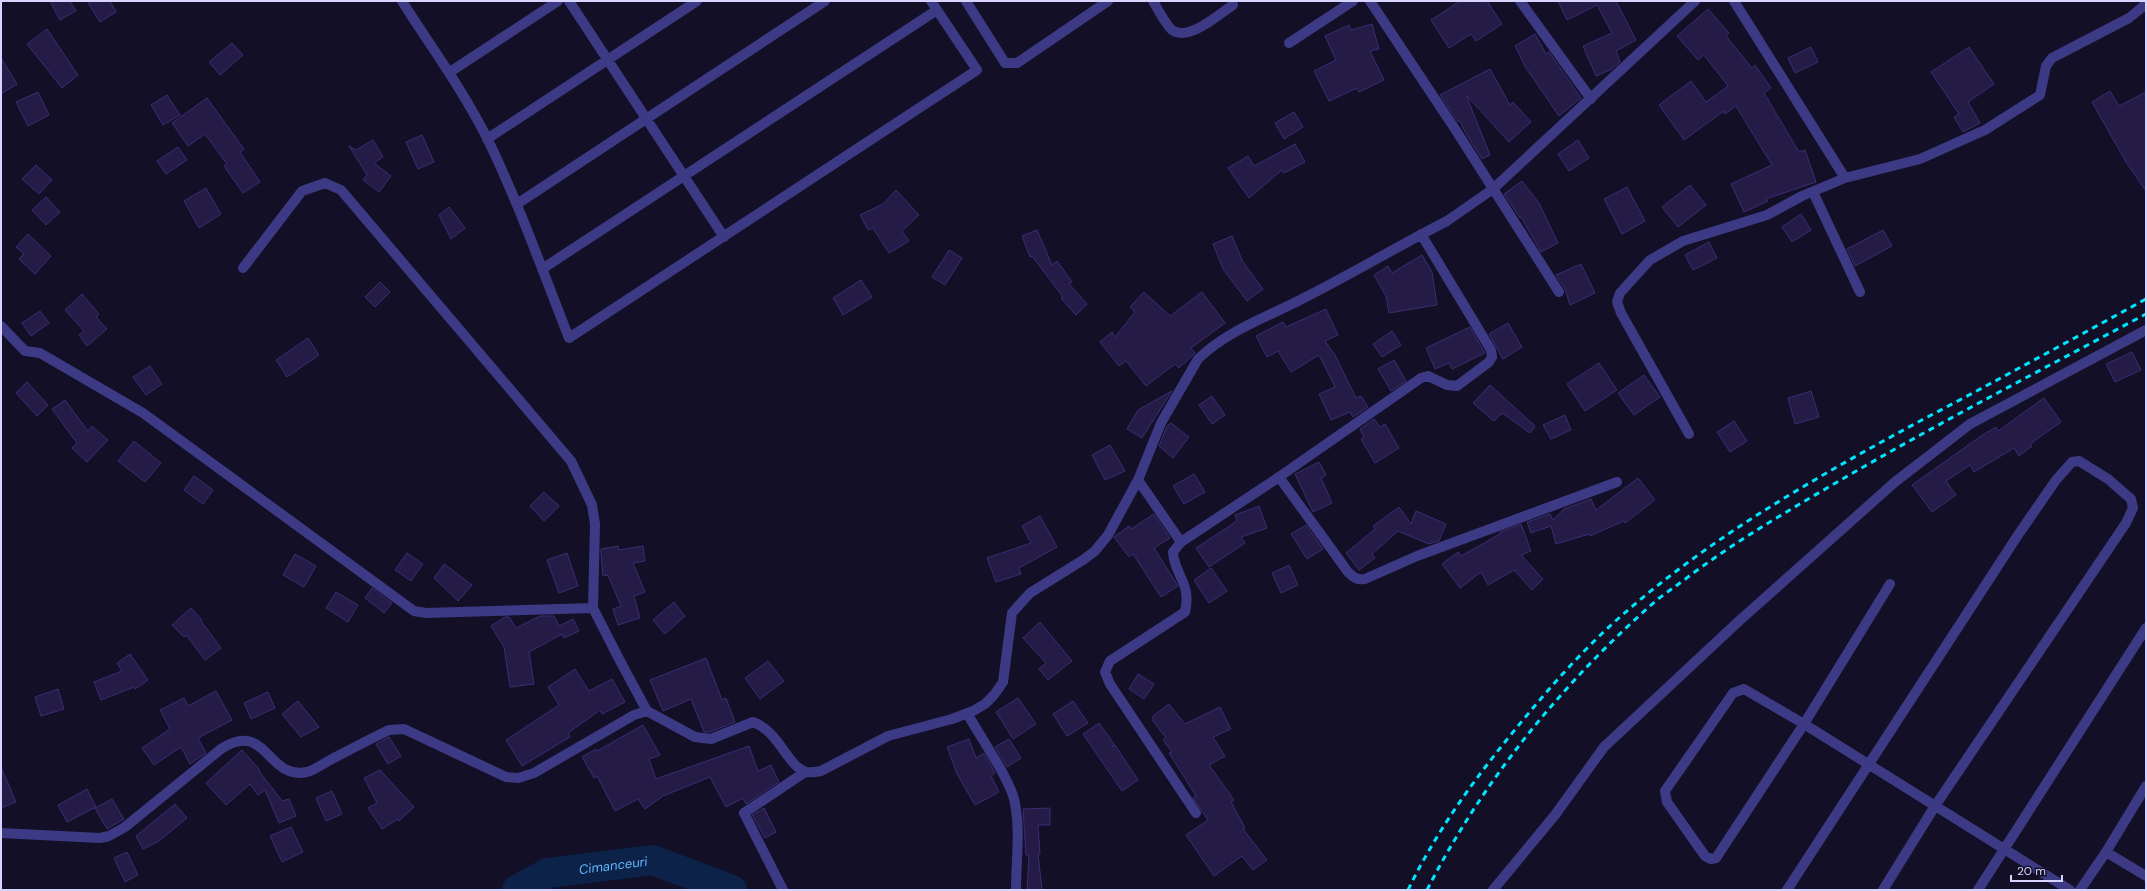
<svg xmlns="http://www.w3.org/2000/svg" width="2147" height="891" font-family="'DM Sans',sans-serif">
  <rect width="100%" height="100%" fill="#130f26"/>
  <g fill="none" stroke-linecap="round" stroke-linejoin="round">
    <!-- river -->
    <path stroke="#0c2248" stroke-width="30" id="s1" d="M517 890 548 873 653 860 732 890"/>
  </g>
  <!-- building -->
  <path fill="#241b47" stroke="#3b2d73" d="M50 1H70L76 11 60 20Z
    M87 1H110L116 12 100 22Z
    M1460 1H1487L1502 24 1476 41 1471 34 1449 48 1431 20Z
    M1558 1H1616L1636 40 1616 51 1620 62 1612 69 1596 76 1583 46 1612 33 1597 5 1567 20Z
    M1708 9 1729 33 1726 36 1752 68 1755 65 1771 88 1764 93 1799 152 1805 150 1816 182 1766 199 1768 201 1744 212 1731 184 1772 165 1736 106 1725 114 1724 111 1684 140 1659 105 1691 81 1706 102 1728 86 1704 55 1698 60 1677 36Z
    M1372 24 1379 49 1370 51 1384 80 1359 92 1357 88 1329 101 1314 71 1336 60 1325 36 1349 25 1351 30Z
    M47 29 78 75 62 88 27 44Z
    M1535 34 1546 54 1549 52 1581 98 1559 116 1526 68 1515 46Z
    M232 43 243 55 220 75 209 62Z
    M1811 47 1818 62 1795 73 1788 58Z
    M1969 47 1994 84 1968 102 1980 123 1963 132 1954 117 1959 114 1931 72Z
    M1 58 17 84 1 94Z
    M1490 69 1510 105 1513 102 1531 122 1509 142 1466 95 1490 155 1482 159 1465 132 1460 121 1458 122 1440 95Z
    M2110 91 2119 106 2146 92V191L2126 162 2092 102Z
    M38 92 49 115 28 126 16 102Z
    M167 95 180 115 163 125 151 105Z
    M207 98 244 149 240 152 260 182 243 193 224 166 227 164 205 134 188 146 172 123Z
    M1294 112 1303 127 1284 139 1275 123Z
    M422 135 434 162 418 169 406 142Z
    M373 140 383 157 374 163 391 176 379 192 363 180 367 175 349 146 356 150Z
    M1578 140 1589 158 1569 171 1558 154Z
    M1295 144 1305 162 1284 173 1282 170 1249 198 1228 168 1248 156 1254 166Z
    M178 147 187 160 166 174 157 161Z
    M36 165 52 180 39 194 22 179Z
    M1522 181 1539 203 1558 243 1541 252 1521 217 1520 218 1504 194Z
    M1690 185 1706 205 1678 227 1662 207Z
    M1627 187 1645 221 1622 234 1604 199Z
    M206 188 221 214 199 228 184 201Z
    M896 190 919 215 902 231 909 241 889 253 873 228 868 230 860 215 883 204Z
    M46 197 60 212 46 225 32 210Z
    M449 207 465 228 451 239 439 215Z
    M1801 214 1811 230 1792 242 1782 227Z
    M1037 230 1052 265 1057 261 1072 282 1069 284 1087 304 1076 315 1061 298 1063 297 1032 256 1030 257 1022 236Z
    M1883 230 1892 246 1855 266 1847 249Z
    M28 234 51 256 35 274 19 259 24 254 16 247Z
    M1232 236 1243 262 1263 289 1247 301 1223 269 1213 244Z
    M1709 242 1717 258 1693 270 1685 255Z
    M949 250 962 258 945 285 932 277Z
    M1422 255 1432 272 1437 305 1389 313 1386 296 1374 275 1388 266 1392 273Z
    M1581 264 1595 293 1570 305 1565 289 1556 275Z
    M861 280 872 297 843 315 833 298Z
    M380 282 390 292 375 307 365 297Z
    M1144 292 1170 316 1202 292 1225 323 1191 348 1195 353 1179 368 1175 364 1146 386 1126 361 1119 366 1100 342 1112 332 1115 337 1135 312 1130 307Z
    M82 294 99 314 96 317 107 329 87 346 79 335 84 331 65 310Z
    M1326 309 1338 335 1325 341 1335 355 1356 398 1361 396 1368 407 1353 417 1350 412 1331 420 1319 394 1335 387 1319 355 1291 372 1278 351 1267 357 1256 336 1283 322 1286 327Z
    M40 311 49 323 31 336 22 323Z
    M1508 323 1522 347 1503 359 1489 334Z
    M1470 327 1485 353 1452 369 1449 363 1435 369 1426 348Z
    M1392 331 1401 345 1382 357 1373 344Z
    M308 338 319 355 287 377 276 360Z
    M2132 352 2141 370 2115 382 2106 364Z
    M1394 360 1406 381 1391 391 1378 369Z
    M1599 363 1617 390 1585 411 1567 384Z
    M150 366 162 384 146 395 133 377Z
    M1644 375 1660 397 1634 415 1618 393Z
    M27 382 48 405 37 416 16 393Z
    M1490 385 1535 426 1530 433 1502 413 1494 421 1473 403Z
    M1172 391 1142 438 1127 429 1138 410Z
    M1811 391 1819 417 1795 424 1788 398Z
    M1212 396 1225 415 1212 424 1199 405Z
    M2044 398 2061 422 2030 444 2032 446 2019 456 2014 448 1974 472 1970 465 1946 481 1956 495 1932 512 1912 485 1981 436 1996 427 1998 431Z
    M65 400 88 431 92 426 108 440 87 462 72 448 77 443 52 409Z
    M1565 415 1571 430 1551 439 1543 425Z
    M1374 419 1380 427 1385 424 1399 448 1375 463 1361 439 1364 437 1360 429Z
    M1734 421 1747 441 1730 452 1717 432Z
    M1171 423 1189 437 1173 458 1159 446 1167 426Z
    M134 441 161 463 145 482 118 461Z
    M1110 445 1125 471 1105 480 1092 455Z
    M1319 462 1326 475 1321 478 1332 503 1313 512 1295 474Z
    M1194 474 1205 492 1184 504 1173 486Z
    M194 476 213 490 203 504 184 490Z
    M1638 478 1655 500 1625 523 1624 521 1590 536 1589 534 1556 544 1551 526 1531 533 1527 522 1550 514 1553 520 1564 509 1591 499 1596 510Z
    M544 492 559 506 544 521 530 506Z
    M1259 506 1267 528 1241 537 1245 543 1209 567 1196 548 1237 521 1235 515Z
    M1399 507 1411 524 1416 511 1446 524 1439 541 1429 544 1398 531 1372 554 1375 558 1359 570 1346 553 1375 529 1373 526Z
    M1154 514 1170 538 1154 548 1178 586 1161 597 1133 554 1129 557 1114 537 1129 526 1131 529Z
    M1040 516 1057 547 1019 568 1021 574 996 582 987 558 1031 543 1022 526Z
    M1521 524 1531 551 1521 555 1543 579 1532 590 1514 570 1488 585 1481 572 1460 588 1442 564 1458 552 1461 556 1500 534V532Z
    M1306 525 1323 549 1307 559 1291 534Z
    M618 546 619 550 643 546 645 561 633 563 645 592 634 596 640 618 618 625 613 609 621 606 608 575 603 576 601 554V549Z
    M407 553 423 564 411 581 395 570Z
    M567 553 578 586 559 593 547 560Z
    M295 554 316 566 304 587 283 575Z
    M444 564 472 585 458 601 434 578Z
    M1289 565 1298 585 1281 593 1272 573Z
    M1211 568 1227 591 1209 603 1194 580Z
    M372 588 392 603 384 613 365 598Z
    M336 592 358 605 348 622 326 608Z
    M674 602 685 616 665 634 653 620Z
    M191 608 202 620 201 621 221 648 205 660 186 635 184 637 172 625Z
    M540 616H554L559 626 573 619 579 631 564 638 562 634 529 652 534 684 510 687 504 647 491 626 505 617H509L516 628Z
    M1040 622 1072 661 1048 680 1039 669 1046 663 1023 638Z
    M130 654 148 680 135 689 134 687 101 700 94 682 122 671 117 663Z
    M706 658 722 700 726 698 735 722 710 732H704L691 699 663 711 650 680Z
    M768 661 784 681 760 699 745 678Z
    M575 669 589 691 612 679 625 702 602 714 600 710 568 733 570 737 522 766 506 740 559 705 548 687Z
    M1138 674 1154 684 1144 699 1129 689Z
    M58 689 64 709 41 716 35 697Z
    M216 691 232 720 198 738 206 753 190 764 181 747 154 765 142 748 170 729 160 710 184 698 188 706Z
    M268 692 275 708 251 719 244 703Z
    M1018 698 1036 724 1013 739 996 712Z
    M298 701 319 727 301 737 282 714Z
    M1073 701 1088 723 1067 736 1053 714Z
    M1169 704 1185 724 1220 707 1231 729 1213 737 1225 756 1209 765 1234 800 1231 802 1245 828 1243 829 1267 860 1253 870 1242 856 1214 876 1186 835 1208 820 1193 798 1196 796 1169 753 1172 752 1163 740 1166 738 1153 721V716Z
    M1099 723 1114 744 1112 747 1115 745 1138 780 1122 791 1083 734Z
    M643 725 660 755 649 759 656 779 749 746 758 771 771 765 779 782 746 804 743 798 726 807 710 777 663 796 645 809 638 799 615 811 597 776 594 778 582 757 596 749 597 751Z
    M389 737 401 756 388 764 376 744Z
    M969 739 976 758 984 753 994 771 995 773 991 776 999 792 975 805 957 774 947 747Z
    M1009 739 1021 758 1007 767 995 747Z
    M242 750 260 770 259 771 282 801 289 799 296 816 279 823 265 790 258 795 250 784 226 805 206 783Z
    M1 767 16 802 1 808Z
    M380 770 414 807 399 821 398 819 382 829 368 808 377 803 364 778Z
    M87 789 96 807 67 822 58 805Z
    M332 791 342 814 326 821 316 798Z
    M112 799 124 819 107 829 95 808Z
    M175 804 187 818 159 841 143 849 136 836Z
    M764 808 776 832 765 838 752 815Z
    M1050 808V825H1038L1040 854H1038L1042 890H1027L1029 855H1026L1023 809Z
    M291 827 303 852 282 862 270 836Z
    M127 852 138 875 125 882 114 858Z"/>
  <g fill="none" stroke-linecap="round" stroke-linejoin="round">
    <!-- minor -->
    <path stroke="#3d3a85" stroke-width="10" d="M402 1C431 47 463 90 488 140 519 204 543 272 569 338L977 70 931 1
      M569 1 724 237
      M966 1 1005 63H1017L1108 1
      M1153 1C1157 8 1166 25 1172 30 1189 42 1219 14 1233 5
      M1370 1 1455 129 1559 292
      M1520 1 1591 99
      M1734 1 1845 178
      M1289 43 1353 1
      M450 72 558 1
      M487 139 697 1
      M1813 192 1860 292
      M517 204 825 1
      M243 268 302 191 325 183 341 190 571 461 592 505 595 524 593 608 618 657 647 711 695 737 711 739 753 722C779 731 787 766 806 772 811 773 816 772 821 771L888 736 952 719 973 711 985 704 994 695 1003 682 1012 613 1030 593 1083 560 1095 551 1108 535 1138 480 1161 423 1198 359C1227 331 1265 318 1300 300 1350 275 1398 246 1447 221L1493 189 1695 1
      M542 269 937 10
      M1 326 25 351 40 353 143 413 414 611 426 613 593 608
      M1689 434 1621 313 1617 302 1620 293 1650 260 1683 241 1767 215 1802 196 1845 178 1920 159 1985 130 2040 95 2046 66 2052 58 2129 18 2146 4
      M1279 477 1348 572C1354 578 1357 580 1365 579L1417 556 1617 482
      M1138 480 1181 542 1279 477 1421 378 1428 376 1447 385 1457 386 1489 362 1492 357 1491 350 1421 234
      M1181 542 1173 552C1174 575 1192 583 1185 612L1110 661 1105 672 1110 684 1196 813
      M1890 584 1804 724 1716 858 1711 859 1705 856 1667 802 1665 791 1733 693 1744 689 1804 724 2070 890
      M967 713C979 735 1008 776 1014 799 1021 828 1016 860 1016 890
      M1 833 100 838 109 836 125 827 221 749C267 719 267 781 307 772 315 770 324 763 332 759 351 749 370 739 389 730L404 729 506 777 518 778 534 773 634 715 647 711
      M2106 852 2146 876
      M783 890 744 813 805 772
      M1493 890 1555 815 1604 747 1739 621 1895 482 1970 424 2146 330
      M1787 890 2018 535 2056 480 2072 462 2079 461 2108 479 2131 499 2133 508 2126 523 1935 806 1883 890
      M1978 890 2146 628
      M2080 890 2106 852 2146 786"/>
    <!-- rail -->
    <path stroke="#00e5ff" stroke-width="3" stroke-dasharray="6 5" stroke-linecap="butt" d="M1408 890C1435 834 1470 785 1509 737 1540 699 1573 660 1610 626 1702 542 1811 480 1920 421 1996 381 2071 340 2146 299
      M1427 890C1482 782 1560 686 1650 606 1662 595 1675 587 1688 577 1732 544 1779 516 1827 488 1931 427 2039 371 2146 314"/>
  </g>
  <g text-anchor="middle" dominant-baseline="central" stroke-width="3" stroke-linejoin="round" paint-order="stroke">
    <!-- water labels -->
    <g font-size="13" font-style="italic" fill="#62b6ff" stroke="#130f26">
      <text stroke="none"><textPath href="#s1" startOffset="101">Cimanceuri</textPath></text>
    </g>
  </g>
  <!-- border -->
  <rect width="2147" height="891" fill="none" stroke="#d9d4ff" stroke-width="4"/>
  <!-- scale -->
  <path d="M2011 875v6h51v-6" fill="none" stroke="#d9d4ff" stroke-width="2"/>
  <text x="2017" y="875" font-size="12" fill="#d9d4ff" stroke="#130f26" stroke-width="3" paint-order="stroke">20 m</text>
</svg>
